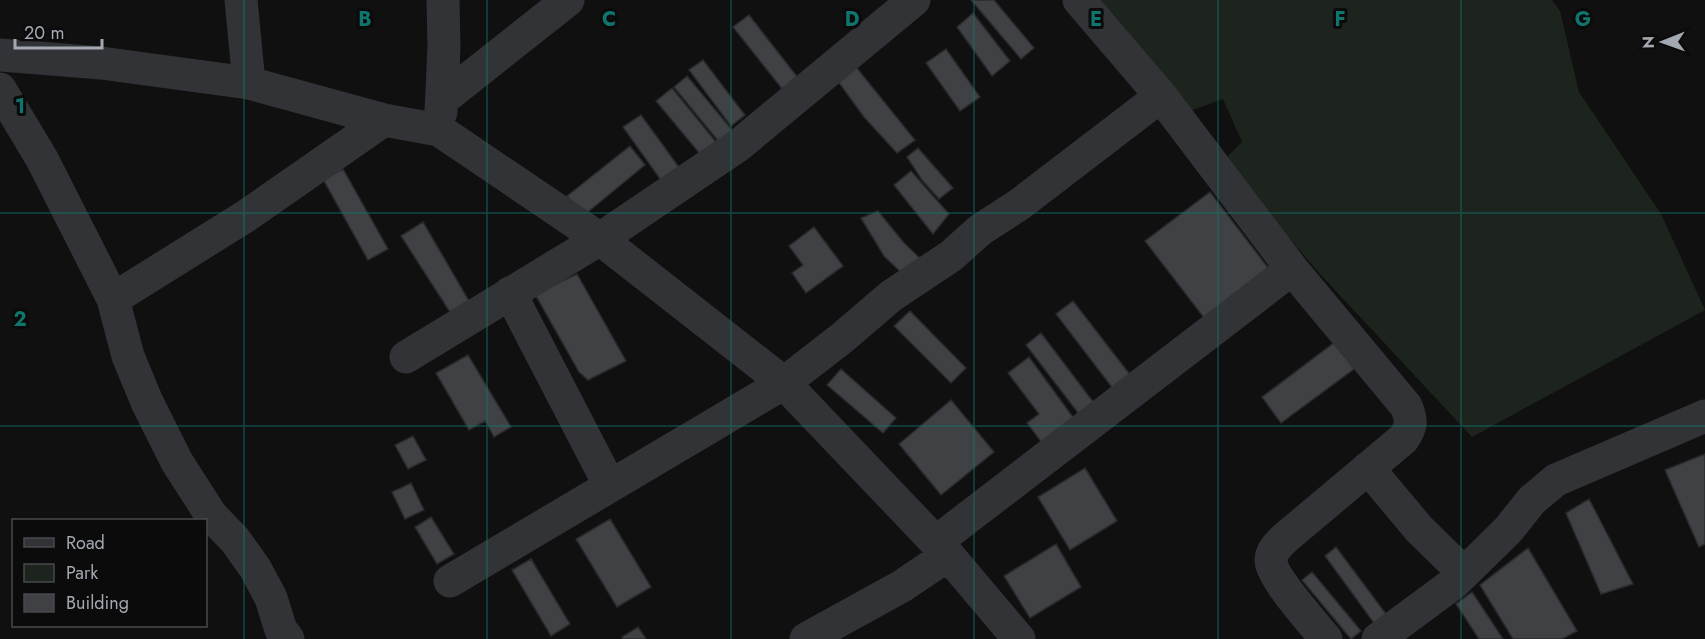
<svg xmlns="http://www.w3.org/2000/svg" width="1705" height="639" font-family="Jost,sans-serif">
  <rect width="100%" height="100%" fill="#101011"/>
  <!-- green -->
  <path fill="#1d241d" d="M1098 0H1552L1560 11 1579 92 1661 214 1705 310 1472 437 1320 274 1223 161 1242 142 1223 99 1190 111Z"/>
  <!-- building -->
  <path fill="#3f4144" stroke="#2a2b2d" stroke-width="1.5" d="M971 0H994L1034 48 1021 59Z
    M973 13 1010 61 992 76 957 27Z
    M749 15 802 83 787 95 733 27Z
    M946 49 980 97 960 111 926 63Z
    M703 60 745 115 731 126 689 70Z
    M856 67 915 140 897 153 864 117 837 80Z
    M687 76 732 130 719 142 674 87Z
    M672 88 716 142 701 155 656 101Z
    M641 115 681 170 663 183 623 127Z
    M630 146 645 165 583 216 567 196Z
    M918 148 953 188 939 199 922 180 907 157Z
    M343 169 388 249 368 260 323 179Z
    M911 171 949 214 933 234 894 185Z
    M1210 192 1269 269 1205 319 1145 241Z
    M878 211 904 243 927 265 907 278 884 256 861 218Z
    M423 222 469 301 450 312 401 236Z
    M814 227 843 266 806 293 792 273 803 265 789 246Z
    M577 274 626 361 588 380 579 372 535 294Z
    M1073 301 1131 376 1114 390 1056 314Z
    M910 311 966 368 951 383 894 326Z
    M1041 333 1097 407 1082 418 1026 345Z
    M1335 342 1354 369 1281 423 1262 397Z
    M468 355 511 427 494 437 485 421 469 430 436 373Z
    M1029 357 1078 424 1046 448 1027 423 1039 414 1008 373Z
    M841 369 896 418 883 433 827 385Z
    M951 400 994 452 941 495 899 444Z
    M413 436 426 460 408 469 395 445Z
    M1705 454V544L1699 547 1665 470Z
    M1085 468 1117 521 1070 550 1038 497Z
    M411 483 424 510 405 519 392 492Z
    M1589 499 1633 584 1601 594 1566 513Z
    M431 517 454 554 437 564 415 527Z
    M610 519 651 587 617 607 576 539Z
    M1056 544 1081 587 1030 618 1004 576Z
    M1336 547 1386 614 1374 623 1325 556Z
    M1528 548 1577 631 1562 639H1513L1480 585Z
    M531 559 570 624 551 636 512 570Z
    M1312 572 1361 631 1351 639 1302 580Z
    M1472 592 1503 639H1479L1456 604Z
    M638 627 646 639H623L622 637Z"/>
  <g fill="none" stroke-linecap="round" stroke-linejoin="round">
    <!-- minor -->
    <path stroke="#323336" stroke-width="33" d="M241 0 249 83
      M1079 0 1161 96 1292 269 1406 406C1412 420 1412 427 1403 439L1285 538C1278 545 1271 551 1271 561 1272 578 1314 624 1326 639
      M0 55 101 63 249 83 384 120 439 130 600 239 784 383 948 555 1019 639
      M0 89 42 159 113 299 128 356 147 402 177 462 211 515 235 540 255 568 271 598 281 630 288 639
      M443 99 568 0
      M441 112 444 47 443 0
      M510 293 610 486
      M113 299 246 216 384 120
      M406 357 600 239 739 145 914 0
      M1368 468 1419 529 1464 573
      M936 542 1292 269
      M450 581 784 383 842 338 891 296 951 256 980 230 1020 204 1161 96
      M806 639 902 586 948 555
      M1378 639 1454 583 1508 530 1532 500 1556 480 1705 416"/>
  </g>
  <!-- grid -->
  <path fill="none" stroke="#0f766e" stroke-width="1.5" stroke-opacity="0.55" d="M244 0V639M487 0V639M731 0V639M974 0V639M1218 0V639M1461 0V639M0 213H1705M0 426H1705"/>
  <g font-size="20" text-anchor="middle" font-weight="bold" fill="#0f766e" stroke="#0b0b0c" stroke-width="6" stroke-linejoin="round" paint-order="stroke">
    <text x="365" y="26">B</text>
    <text x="609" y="26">C</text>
    <text x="852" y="26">D</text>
    <text x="1096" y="26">E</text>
    <text x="1340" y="26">F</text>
    <text x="1583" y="26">G</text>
    <text x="20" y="113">1</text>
    <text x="20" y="326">2</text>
  </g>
  <!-- legend -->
  <rect x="12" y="519" width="195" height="108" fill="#0b0b0c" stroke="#484a4e" stroke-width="1.5"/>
  <rect x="24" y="538" width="30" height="9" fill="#323336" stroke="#484a4e" stroke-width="1.5"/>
  <text x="66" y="549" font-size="18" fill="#a3a9b1">Road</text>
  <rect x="24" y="564" width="30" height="18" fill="#1d241d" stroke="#484a4e" stroke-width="1.5"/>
  <text x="66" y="579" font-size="18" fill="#a3a9b1">Park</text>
  <rect x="24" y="594" width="30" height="18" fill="#3f4144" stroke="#484a4e" stroke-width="1.5"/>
  <text x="66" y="609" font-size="18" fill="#a3a9b1">Building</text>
  <!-- north arrow -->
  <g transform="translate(1663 42) rotate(269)" stroke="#0b0b0c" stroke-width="4.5" paint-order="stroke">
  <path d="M0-4.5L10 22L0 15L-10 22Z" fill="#a3a9b1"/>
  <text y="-9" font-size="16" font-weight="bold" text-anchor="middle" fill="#a3a9b1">N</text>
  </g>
  <!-- scale -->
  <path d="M15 39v9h87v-9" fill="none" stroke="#a3a9b1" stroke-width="3"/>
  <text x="24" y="39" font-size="18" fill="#a3a9b1" stroke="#0b0b0c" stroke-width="4.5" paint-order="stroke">20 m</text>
</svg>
